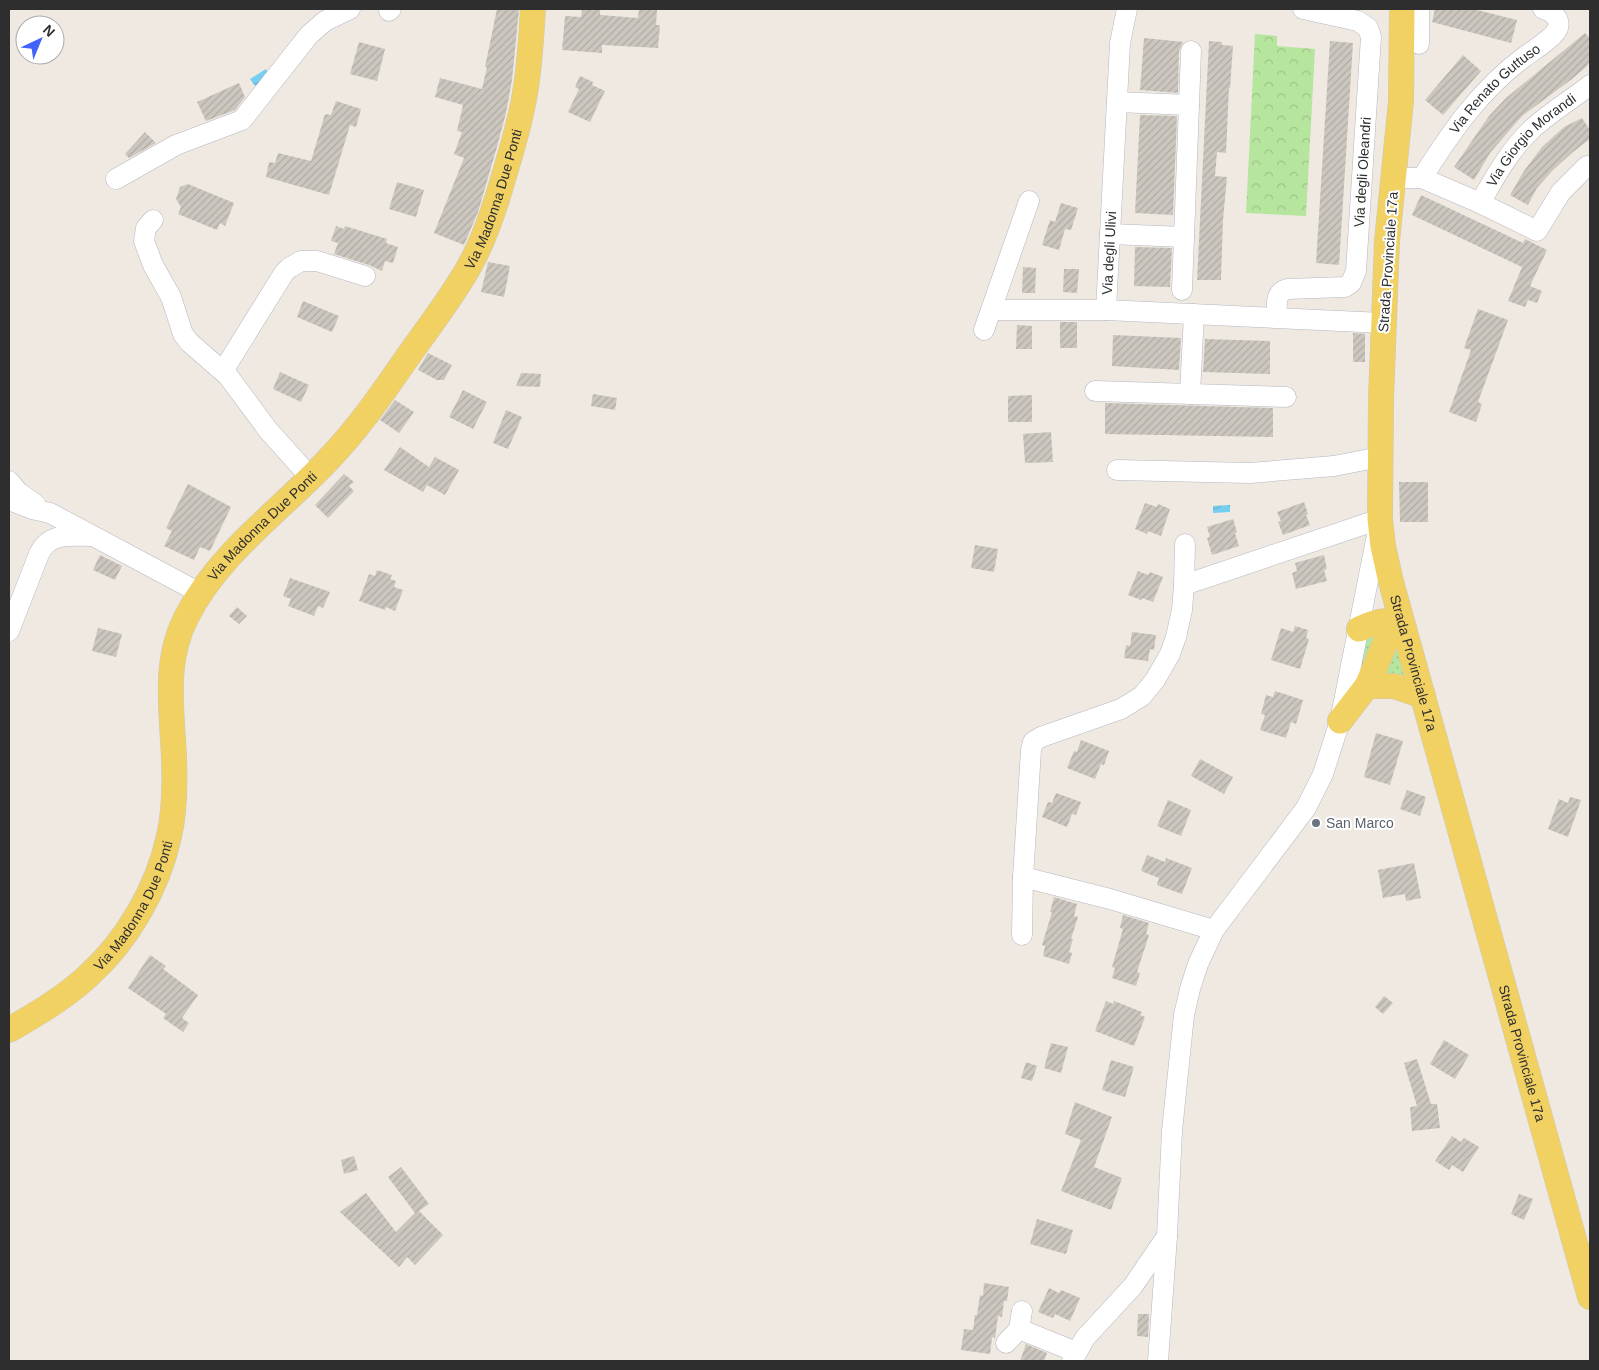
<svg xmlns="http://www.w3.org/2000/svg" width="1599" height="1370" font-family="Arial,sans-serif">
  <defs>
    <pattern id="grass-dots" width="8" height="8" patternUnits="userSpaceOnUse" patternTransform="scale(1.25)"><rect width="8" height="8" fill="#b6e59e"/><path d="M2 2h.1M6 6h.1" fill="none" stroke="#9dc588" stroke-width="1.8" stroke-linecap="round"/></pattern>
    <pattern id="park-crowns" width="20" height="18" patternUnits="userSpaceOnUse" patternTransform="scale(1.25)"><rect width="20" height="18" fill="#b6e59e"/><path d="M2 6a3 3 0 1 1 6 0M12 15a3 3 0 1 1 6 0" fill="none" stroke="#9dc588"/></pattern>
    <pattern id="water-waves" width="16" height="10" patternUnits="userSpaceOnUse" patternTransform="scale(1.25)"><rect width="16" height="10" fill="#75cff0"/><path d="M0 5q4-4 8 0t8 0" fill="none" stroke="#66b2ce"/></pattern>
    <pattern id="building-hatch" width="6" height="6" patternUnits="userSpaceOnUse" patternTransform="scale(1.25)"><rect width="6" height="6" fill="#cbc7bf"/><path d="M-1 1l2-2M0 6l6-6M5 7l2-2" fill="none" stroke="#afaba4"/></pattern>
  </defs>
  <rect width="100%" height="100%" fill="#efe9e1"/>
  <!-- grass -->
  <path fill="url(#grass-dots)" d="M1382 628 1357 684 1365 641 1367 637Z
    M1399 644 1409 683 1377 680Z"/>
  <!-- park -->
  <path fill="url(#park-crowns)" d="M1255 34 1277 36V46L1315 49 1306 216 1246 213Z"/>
  <!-- water -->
  <path fill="url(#water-waves)" d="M266 69 270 77 255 86 250 79Z
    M1230 505V512L1213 513V506Z"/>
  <!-- building -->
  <path fill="url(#building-hatch)" d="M497 9H519L512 80 506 113 497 147 478 212 464 245 434 233 464 158 454 154 462 132 457 131 463 105 435 97 440 78 482 89 487 67H485Z
    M582 9H600V15L638 18 639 9 657 10 656 25H660L658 48 602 45V53L562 50 565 16 581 17Z
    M1435 9H1473L1517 20 1511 43 1432 22Z
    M1585 33 1590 38V61L1587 66 1572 79 1522 116 1490 153 1474 180 1454 167 1489 116 1506 98Z
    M1144 38 1183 42 1179 51 1178 93 1140 90Z
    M1209 41 1222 42V45L1233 46 1230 88H1229L1226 153 1217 152 1215 176 1227 177 1223 220 1221 280H1197Z
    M1330 41 1353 43 1339 265 1316 263Z
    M359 42 385 49 377 81 350 74Z
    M1463 55 1481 71 1443 115 1425 100Z
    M580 76 593 82 592 85 605 91 590 122 568 112 579 89 575 87Z
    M239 83 245 97 235 110 206 121 197 102Z
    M336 101 361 109 356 127 350 125 329 195 266 177 269 162 275 163 278 153 311 161 325 114 331 115Z
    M1140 115 1177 116 1173 215 1135 213Z
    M1582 118 1590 130V139L1573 152 1552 171 1537 188 1528 205 1510 195 1524 171 1542 147 1564 127Z
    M145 132 156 143 129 158 125 154Z
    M397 182 424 190 416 217 389 209Z
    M188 184 234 203 225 226 220 223 217 230 178 214 181 207 176 199 180 187Z
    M1421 195 1523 243 1525 239 1547 250 1530 286 1542 291 1537 303 1528 300 1525 307 1508 301 1522 267 1412 215Z
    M1061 203 1078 208 1071 230 1065 229 1059 250 1042 245 1050 220 1055 222Z
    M336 226 344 229 345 226 387 239 386 243 398 247 393 263 385 261 382 271 369 265 334 254 338 243 331 241Z
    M1135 247 1172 248 1170 287 1134 286Z
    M488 262 510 266 504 297 481 292Z
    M1023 267 1036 268 1035 293H1022Z
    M1064 269H1079L1077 293 1063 292Z
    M303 301 339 316 332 332 297 317Z
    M1478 309 1508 320 1478 402 1482 404 1476 422 1449 412 1471 350 1464 348Z
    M1060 322H1077V348H1060Z
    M1017 325 1032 326V349H1016Z
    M1353 333 1365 334V362H1353Z
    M1113 335 1181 338 1179 370 1112 366Z
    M1205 339 1270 341V374L1203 372Z
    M428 353 452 365 444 380H437L418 370Z
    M280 372 309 385 301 402 273 389Z
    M521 373 541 374 540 387 516 386Z
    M463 390 487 402 473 429 449 417Z
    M593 394 617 398 615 410 591 406Z
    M1032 395V422H1008V396Z
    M395 400 414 412 399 433 380 420Z
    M1105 403 1273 408V437L1105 434Z
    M506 410 522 417 508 449 493 443Z
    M1051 432 1053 462 1025 463 1023 434Z
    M400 447 429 467 435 457 459 470 445 495 427 485 423 492 384 470Z
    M344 474 354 482 349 486 354 491 328 518 315 505Z
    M1399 482H1428V522H1400Z
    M188 484 231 507 210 551 200 547 194 560 164 546 172 531 166 528Z
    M1304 502 1308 514 1306 515 1310 525 1283 535 1278 522 1281 521 1277 512Z
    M1145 503 1157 507 1158 504 1170 509 1161 536 1148 531 1147 534 1135 529Z
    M1233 519 1237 532 1235 533 1239 546 1212 555 1207 538 1210 537 1207 527Z
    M975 545 998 549 994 572 971 568Z
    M100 555 122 566 115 580 93 570Z
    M1324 555 1327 569 1324 570 1327 581 1296 589 1292 573 1297 571 1295 563Z
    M377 570 392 575 390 579 396 581 394 587 403 590 395 611 386 607 385 610 359 601 369 574 375 576Z
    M1138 571 1148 575 1150 572 1163 577 1153 602 1142 598 1141 600 1128 595Z
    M290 578 330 592 323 608 318 606 314 616 288 606 291 599 283 596Z
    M237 607 247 616 239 624 229 616Z
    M1295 626 1308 630 1306 638 1309 639 1300 669 1271 660 1281 628 1293 632Z
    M98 628 122 634 116 657 92 651Z
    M1132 632 1156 635 1154 650 1150 649 1148 661 1124 658 1126 645 1130 646Z
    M1275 691 1303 700 1296 724 1291 722 1286 738 1260 730 1265 715 1261 714 1266 695 1273 697Z
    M1376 733 1403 741 1390 785 1364 777Z
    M1081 740 1109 751 1104 765 1101 764 1095 779 1067 768 1074 751 1077 752Z
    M1200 759 1233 777 1224 794 1191 776Z
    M1407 790 1426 797 1420 816 1400 809Z
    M1056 793 1081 802 1076 815 1072 814 1067 827 1042 817 1048 802 1052 803Z
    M1570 797 1581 800 1568 837 1548 829 1559 799 1568 803Z
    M1168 800 1191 810 1181 836 1157 826Z
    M1147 855 1165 862 1166 858 1192 868 1182 894 1157 885 1159 878 1141 871Z
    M1414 863 1421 898 1406 901 1405 894 1383 898 1378 870Z
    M1054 897 1077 904 1074 916 1078 917 1071 939H1073L1069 952 1072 953 1069 964 1043 956 1045 946 1042 945 1052 912H1050Z
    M1123 915 1149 923 1146 934 1149 935 1137 972 1140 973 1136 986 1112 978 1115 968 1112 967 1123 929 1120 928Z
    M150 955 166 966 163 969 198 995 182 1018 189 1023 183 1032 163 1018 166 1014 128 988Z
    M1384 996 1393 1003 1383 1014 1375 1007Z
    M1106 1001 1113 1004 1114 1001 1142 1012 1140 1015 1145 1017 1134 1046 1095 1031Z
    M1444 1040 1469 1055 1455 1079 1430 1064Z
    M1051 1043 1068 1047 1061 1073 1044 1068Z
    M1417 1059 1431 1104H1437L1440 1128 1412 1131 1410 1107 1417 1106 1404 1063Z
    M1111 1060 1134 1067 1125 1097 1102 1090Z
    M1026 1062 1037 1066 1032 1081 1021 1078Z
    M1075 1102 1112 1117 1094 1167 1122 1178 1111 1210 1061 1191 1081 1140 1065 1134Z
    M1452 1136 1461 1142 1464 1138 1479 1147 1463 1172 1452 1165 1449 1170 1435 1161Z
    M354 1156 358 1170 344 1174 341 1160Z
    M401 1167 429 1204 419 1211 443 1235 415 1265 407 1257 399 1267 340 1212 366 1193 396 1232 415 1213 388 1177Z
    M1519 1194 1533 1199 1524 1220 1511 1214Z
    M1037 1219 1073 1230 1066 1254 1030 1244Z
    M984 1283 1009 1287 1007 1301H1004L1002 1317 998 1316 995 1338 992 1337 990 1354 961 1350 964 1329 973 1330 975 1315H977L980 1295 983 1296Z
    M1049 1288 1059 1293 1061 1290 1080 1298 1070 1321 1055 1314 1053 1318 1038 1312Z
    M1138 1314H1149L1148 1337 1137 1336Z
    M1026 1344 1047 1353 1044 1361H1020Z"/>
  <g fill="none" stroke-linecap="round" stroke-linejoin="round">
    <defs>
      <g id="minor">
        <path d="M1127 9 1120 43 1106 310 1383 323"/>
        <path d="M1419 9V44"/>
        <path d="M389 11 391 9"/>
        <path d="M1189 105 1191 51"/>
        <path d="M1393 178H1422L1480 203 1537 231 1561 192 1587 166"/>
        <path id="s1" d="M1422 178C1451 132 1480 90 1523 58 1532 51 1554 38 1558 28 1561 17 1550 11 1543 9"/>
        <path d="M116 179 176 145 242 120 309 35 325 21 350 9"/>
        <path id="s2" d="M1480 203C1495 177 1509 151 1531 130 1549 113 1571 100 1590 85"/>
        <path d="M153 220 146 228 144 241 153 265 171 297 183 334 189 342 228 376 268 430 311 478"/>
        <path d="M1110 234 1184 237 1189 105 1117 102"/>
        <path d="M1182 290 1184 237"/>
        <path d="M992 310H1106"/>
        <path id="s3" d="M1277 317C1277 306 1274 293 1287 289L1345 287 1351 283 1356 271 1371 37 1368 28 1358 21 1303 9"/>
        <path d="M984 330 1029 201"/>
        <path d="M223 371 284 273 289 268 301 261H317L365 276"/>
        <path d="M1095 391 1286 397"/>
        <path d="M1190 394 1194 314"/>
        <path d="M1117 470 1250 473 1334 466 1380 457"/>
        <path d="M9 481 18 492 35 504"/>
        <path d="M9 500 32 509 50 513 200 593"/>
        <path d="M1184 585 1185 544"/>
        <path d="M9 631 39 554C49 532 71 536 91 536"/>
        <path d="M1023 877 1110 899 1214 930"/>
        <path d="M1022 935 1023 877 1031 750 1033 742 1041 737 1121 709 1142 696 1155 680 1170 654 1176 637 1182 610 1184 585 1380 519"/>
        <path d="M1019 1329 1076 1352"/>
        <path d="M1006 1343 1019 1329 1022 1311"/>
        <path d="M1072 1361 1085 1338 1133 1286 1167 1236"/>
        <path d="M1158 1361 1167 1236 1172 1131 1184 1015 1190 989 1198 964 1214 930 1306 808 1323 774 1340 721 1378 530"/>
      </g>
      <g id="major">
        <path id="s4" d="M1402 9 1401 101 1387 241 1381 399 1380 519 1383 546 1391 582 1590 1297"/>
        <path d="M1359 629C1375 622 1390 616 1404 629"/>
        <path d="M1367 686 1394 622 1398 607"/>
        <path d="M1340 721 1367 686H1394L1423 696"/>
        <path id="s5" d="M9 1030C37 1014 64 998 88 976 127 941 158 888 169 836 175 811 175 784 174 758 172 710 163 661 187 616 219 553 281 510 328 460 359 428 384 391 409 355 430 325 453 296 470 265 484 240 493 213 501 186 510 155 520 125 525 93 530 65 531 37 533 9"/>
      </g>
    </defs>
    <!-- minor casing -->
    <use href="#minor" stroke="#b4b7c1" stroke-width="21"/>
    <!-- major casing -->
    <use href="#major" stroke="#c9c9c9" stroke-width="26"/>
    <!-- minor -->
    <use href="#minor" stroke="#fff" stroke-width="20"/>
    <!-- major -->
    <use href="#major" stroke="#f2d163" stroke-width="25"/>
  </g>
  <!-- markers -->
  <circle fill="#6b7280" stroke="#fff" stroke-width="2" cx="1316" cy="823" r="5"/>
  <g text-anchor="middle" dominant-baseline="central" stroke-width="4" stroke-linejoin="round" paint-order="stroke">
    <!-- street labels -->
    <g font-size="14" fill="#2e2e2e" stroke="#fff">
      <text stroke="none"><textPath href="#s1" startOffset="116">Via Renato Guttuso</textPath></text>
      <text stroke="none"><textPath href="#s2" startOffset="82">Via Giorgio Morandi</textPath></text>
      <text stroke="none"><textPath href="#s3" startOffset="210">Via degli Oleandri</textPath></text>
      <text stroke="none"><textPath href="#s5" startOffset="1006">Via Madonna Due Ponti</textPath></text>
      <text transform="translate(1109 253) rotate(-87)">Via degli Ulivi</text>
      <text transform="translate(1388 262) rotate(-86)">Strada Provinciale 17a</text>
      <text stroke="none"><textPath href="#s5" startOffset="601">Via Madonna Due Ponti</textPath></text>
      <text stroke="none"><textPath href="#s4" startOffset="659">Strada Provinciale 17a</textPath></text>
      <text stroke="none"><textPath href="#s5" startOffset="181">Via Madonna Due Ponti</textPath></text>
      <text stroke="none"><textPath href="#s4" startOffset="1064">Strada Provinciale 17a</textPath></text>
    </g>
    <!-- worship labels -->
    <g font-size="14" fill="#5b616d" stroke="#fff" text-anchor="start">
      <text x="1326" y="823">San Marco</text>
    </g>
  </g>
  <!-- border -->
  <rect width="1599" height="1370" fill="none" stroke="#2e2e2e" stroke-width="20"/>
  <!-- north arrow -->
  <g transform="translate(40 40) rotate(44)"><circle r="24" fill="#ffffff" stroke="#ababab"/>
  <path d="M0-4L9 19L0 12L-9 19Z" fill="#4264fb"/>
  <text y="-8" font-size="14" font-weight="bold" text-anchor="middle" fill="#2e2e2e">N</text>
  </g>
</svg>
